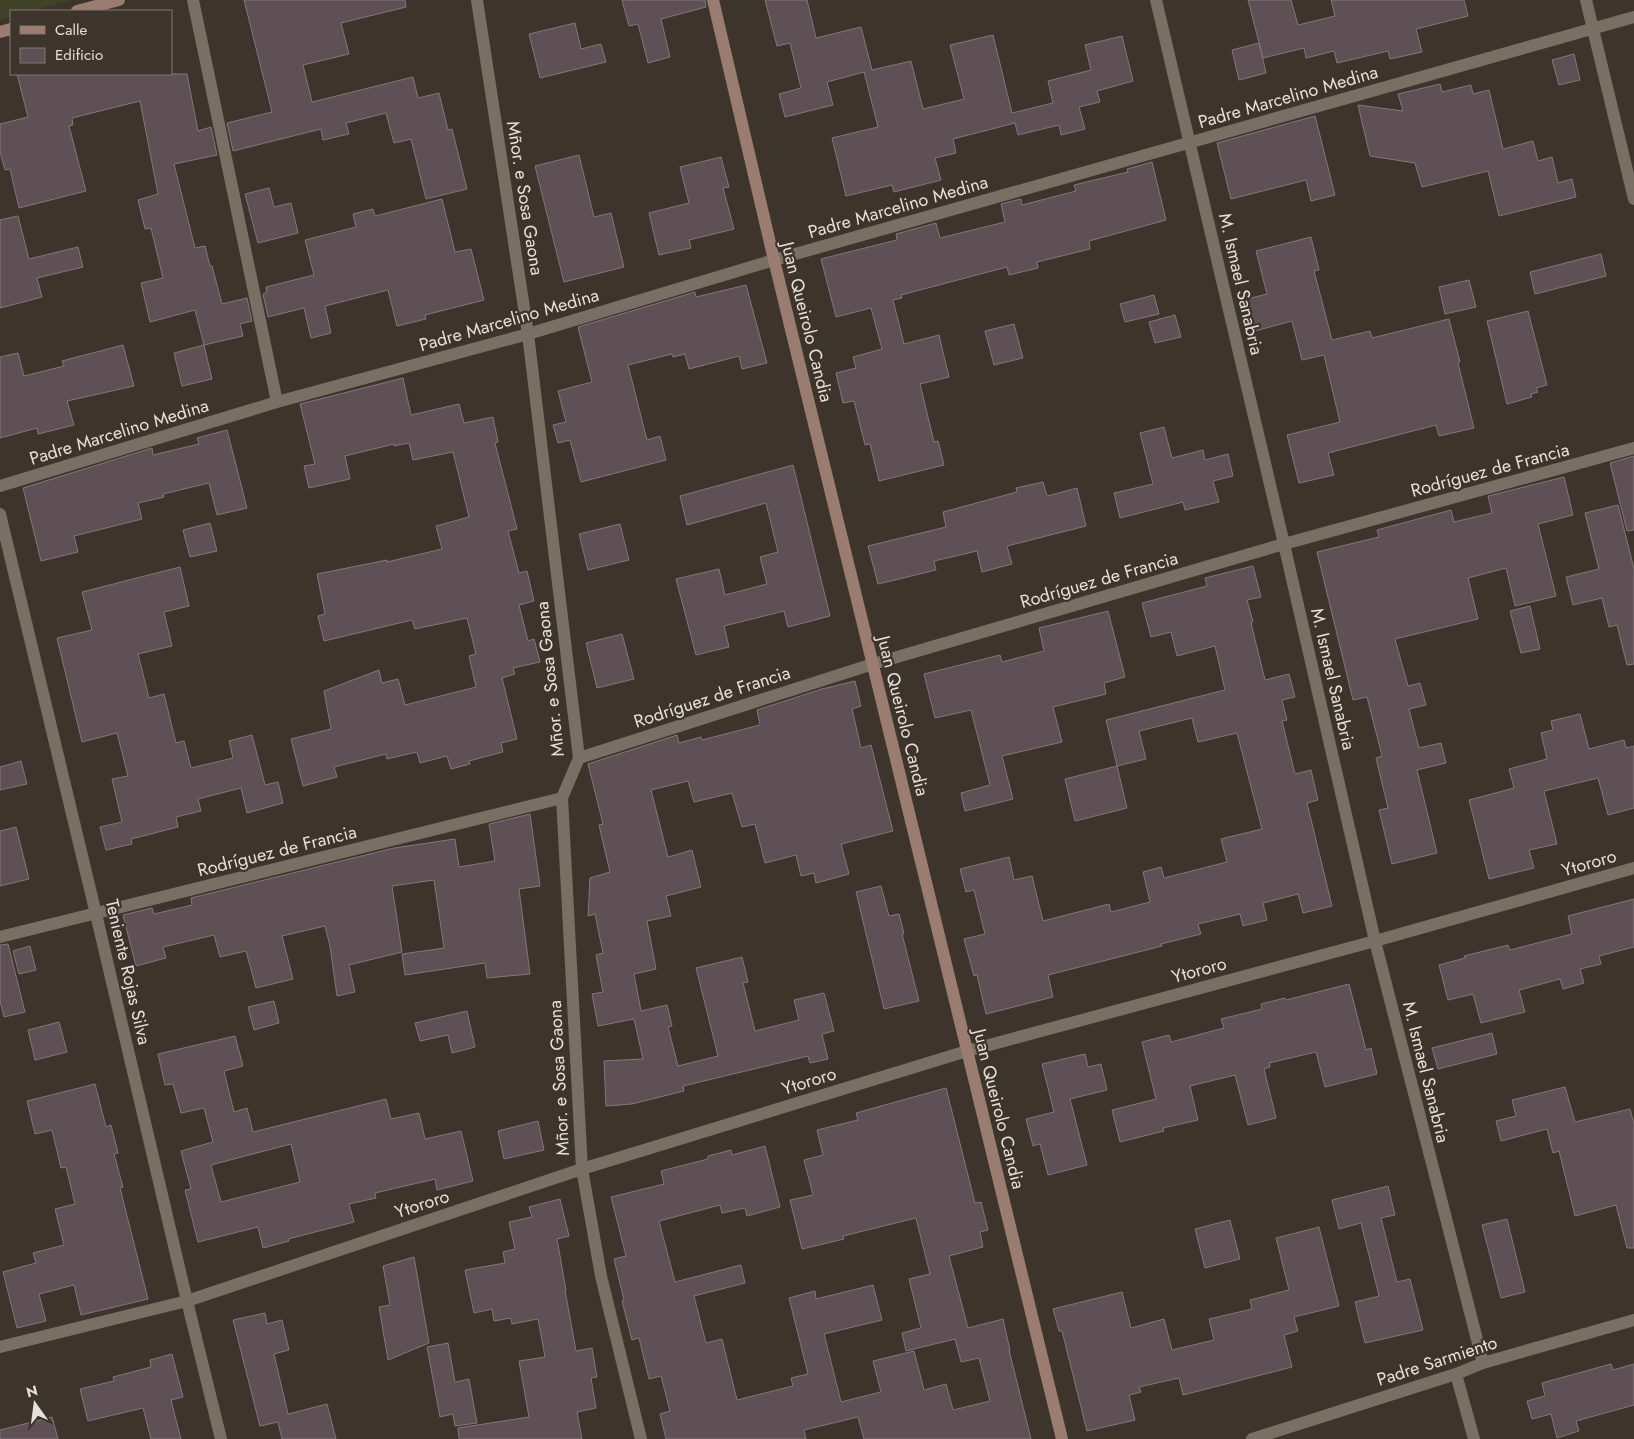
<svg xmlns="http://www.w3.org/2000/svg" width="1634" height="1439" font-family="Jost,sans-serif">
  <rect width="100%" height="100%" fill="#3d342b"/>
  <!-- green -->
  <path fill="#404327" d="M0 0H71L31 11H11V17L0 20Z"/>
  <!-- building -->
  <path fill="#5e5055" stroke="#85767b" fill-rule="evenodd" d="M244 0H405L406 7 341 23 349 54 303 65 312 102 413 77 418 98 439 93 448 130 452 129 467 189 426 199 411 139 394 143 386 113 346 123 349 134 323 140 321 129 233 151 227 123 272 112Z
    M622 0H705L706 7 661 19 670 57 648 63 638 24 629 26Z
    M765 0H807L816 38 861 27 872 70 911 61 923 109 964 99 950 45 993 35 1012 113 1053 103 1048 81 1091 70 1085 45 1122 36 1133 81 1097 91 1100 102 1079 107 1085 129 1061 135 1059 125 1018 135 1015 123 953 139 956 153 935 158 941 180 894 192 892 185 846 196 832 138 878 127 864 72 827 82 833 105 785 117 779 94 801 88 790 43 777 46Z
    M1248 0H1291L1298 25 1335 16 1331 0H1464L1468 16 1416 29 1422 52 1390 59 1388 51 1337 63 1334 51 1306 58 1304 48 1263 58Z
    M575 23 581 49 601 44 606 62 540 78 529 34Z
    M1259 43 1266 73 1239 80 1232 50Z
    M1574 54 1580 80 1559 85 1552 60Z
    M17 74H187L198 131 211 127 217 155 174 164 195 248 205 246 210 266H212L222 304 247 298 252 321 240 324 243 336 204 345 195 310 150 322 141 283 163 278 151 228 145 229 138 200 158 194 140 101 72 118 73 125 69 126 86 191 19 208 10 169 5 170 0 152V124L28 117Z
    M1440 84 1442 92 1471 85 1473 94 1489 90 1503 149 1533 141 1538 161 1552 157 1558 183 1572 179 1576 197 1499 216 1488 171 1422 187 1415 163 1370 156 1358 105 1403 111 1398 94Z
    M1315 116 1335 195 1311 201 1306 180 1231 199 1217 143Z
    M579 155 594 217 611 213 624 267 564 282 535 166Z
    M721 157 729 187 723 188 734 229 689 240 691 248 659 255 649 213 689 203 680 167Z
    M1152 162 1166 220 1089 241 1090 249 1037 262 1038 268 1009 275 1007 267 901 295 902 298 893 300 904 344 939 335 949 377 920 384 934 442 938 441 944 465 879 481 870 444 865 445 854 401 843 403 836 373 856 368 853 357 882 349 871 308 836 317 821 259 897 240 896 234 936 223 940 238 1005 222 1001 204 1021 199 1022 205 1076 191 1074 185 1128 172 1127 169Z
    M269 188 274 207 291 203 298 233 258 243 245 194Z
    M442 199 455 252 471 249 484 300 425 315 426 319 397 326 388 290 325 306 331 333 311 338 304 308 268 317 263 294 267 292 266 287 314 275 305 240 356 227 353 214 373 209 375 216Z
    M18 216 29 259 78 247 83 267 37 278 42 297 0 308V220Z
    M1311 237 1319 270 1314 271 1332 340 1370 331 1372 338 1449 319 1460 362 1458 363 1474 428 1439 436 1436 425 1328 453 1334 475 1299 483 1287 435 1340 422 1324 355 1302 360 1292 321 1255 331 1247 299 1267 294 1256 251Z
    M1601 254 1606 276 1535 294 1530 272Z
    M1469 280 1476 307 1445 314 1439 287Z
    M746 285 767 363 742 369 739 356 689 369 685 354 673 357 672 354 628 365 647 440 660 436 666 460 581 482 570 440 558 443 553 425 566 422 558 391 592 382 578 327 695 292 696 297Z
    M1154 295 1159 314 1125 322 1120 304Z
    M1528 311 1547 385 1536 388 1538 392 1531 394 1532 397 1507 404 1487 321Z
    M1175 315 1181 337 1155 343 1149 322Z
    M1014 324 1023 358 994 365 985 331Z
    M123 345 134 386 67 401 74 425 38 434 37 428 0 438V357L18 353 24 376 64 366 62 361Z
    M204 345 212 379 182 386 174 353Z
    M403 378 411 415 459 404 464 423 493 417 498 442 495 443 517 529 508 531 519 573 527 571 534 601 519 605 528 641 534 639 540 662 513 668 515 674 502 678 517 739 501 743 503 752 469 761 470 764 451 769 447 756 420 763 417 752 387 759 386 754 334 767 337 777 303 786 291 739 331 729 324 691 379 670 382 683 398 679 405 705 476 687 469 656 476 654 467 618 415 629 412 620 324 641 318 616 325 614 317 574 387 560V562L442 549 436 526 469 517 453 452 413 460 409 443 394 446V444L345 456 350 479 309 488 304 466 315 464 300 404Z
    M1164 427 1172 458 1203 450 1205 460 1228 454 1233 476 1213 481 1219 502 1185 510 1183 502 1120 518 1114 493 1153 484 1140 433Z
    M227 430 247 508 217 515 209 483 163 494 164 497 138 503 142 519 74 536 78 552 41 561 23 488 152 448 153 455 199 444 197 438Z
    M1634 456V530L1627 531 1610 463Z
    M793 465 830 616 788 627 784 611 724 626 729 647 696 655 676 579 719 569 725 595 767 584 760 557 778 552 766 503 687 525 680 496Z
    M1564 477 1573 515 1538 524 1556 596 1515 606 1506 568 1468 578 1478 619 1395 639 1408 686 1420 683 1426 705 1409 709 1419 748 1441 743 1446 763 1417 770 1437 853 1392 864 1379 810 1388 808 1376 758 1382 756 1367 697 1353 700 1317 552 1379 537 1377 530 1451 510 1454 522 1492 513 1488 496Z
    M1043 482 1047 496 1077 488 1086 526 1007 546 1012 564 982 572 977 551 934 561 936 570 878 584 868 546 946 527 943 512 1017 492 1016 488Z
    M1618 505 1634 569V664L1627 665 1617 625 1609 627 1602 598 1573 605 1566 577 1599 569 1585 513Z
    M210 523 217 551 190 557 183 530Z
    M620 524 629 560 588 570 579 534Z
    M1253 566 1261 597 1247 600 1253 622 1251 623 1265 680 1289 674 1295 697 1282 700 1287 720 1282 721 1295 774 1311 770 1318 800 1307 803 1332 906 1303 913 1298 894 1263 903 1267 920 1243 926 1240 914 1198 924 1201 934 1161 944 1162 946 1048 975 1053 997 986 1014 977 975 974 976 964 939 985 934 974 890 966 892 960 869 1009 857 1014 880 1032 876 1043 921 1109 904 1111 912 1150 902 1143 872 1161 867 1164 878 1227 862 1221 839 1262 829 1237 733 1198 742 1192 718 1139 731 1146 759 1117 766 1106 720 1225 690 1215 646 1177 656 1171 632 1151 637 1142 603 1207 586 1205 578Z
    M180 567 189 606 164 612 172 646 138 654 149 698 164 694 176 743 184 741 191 768 233 758 229 741 252 735 265 785 278 782 283 803 247 813 241 788 198 799 201 811 176 817 178 827 131 839 132 844 106 850 100 827 122 822 112 779 128 776 117 733 82 742 57 638 92 630 82 592Z
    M1530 606 1540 649 1521 653 1510 611Z
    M1108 611 1125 677 1104 683 1106 694 1053 707 1062 742 1002 756 1013 799 965 811 961 793 990 785 971 710 935 718 924 674 1000 655 1002 662 1044 651 1039 628Z
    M622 634 634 679 597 688 586 643Z
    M855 681 861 706 852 709 861 748 871 745 893 831 841 844 849 874 816 883 814 873 801 876 796 855 765 863 755 824 742 827 732 793 694 802 688 781 651 790 668 857 692 850 701 887 666 896 671 916 647 921 656 969 634 974 641 1011 667 1005 672 1026 668 1027 678 1066 718 1056 696 968 742 957 748 982 743 983 755 1031 799 1020 794 1000 824 993 834 1031 822 1034 828 1059 810 1063 808 1056 683 1086 684 1091 632 1104 606 1106 604 1061 643 1059 634 1019 598 1026 592 994 603 992 596 955 603 953 595 914 588 916 590 878 610 872 599 825 603 824 588 764 677 735 679 743 701 737 702 740 760 725 757 710 822 689Z
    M1580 714 1589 749 1624 740 1626 748 1634 746V808L1608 815 1598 778 1544 791 1557 844 1529 850 1534 868 1489 879 1469 800 1514 788 1509 769 1547 759 1541 733 1553 730 1551 721Z
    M21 761 27 784 0 790V767Z
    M1117 766 1127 808 1075 821 1065 779Z
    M530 814 540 886 519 889 530 974 487 978 485 963 405 975 402 954 444 948 434 880 392 886 402 952 349 965 355 992 337 996 330 946 325 926 282 936 293 979 256 988 246 951 220 957 214 935 163 947 166 958 136 966 123 915 152 908 154 914 192 905 191 898 394 848 455 839 459 867 495 861 489 824Z
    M16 827 29 879 0 886V831Z
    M881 886 889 916 899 914 904 934H902L919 1001 884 1009 856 892Z
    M1634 899V947L1599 956 1601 964 1580 969 1584 983 1563 989 1560 979 1519 990 1525 1012 1481 1023 1473 994 1448 1000 1439 965 1465 958 1464 956 1508 945 1510 950 1572 934 1568 916Z
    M8 944 25 1012 4 1017 0 1001V945Z
    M30 946 36 970 19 974 13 951Z
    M1349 984 1366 1050 1371 1048 1377 1074 1325 1087 1316 1052 1269 1063 1270 1067 1264 1069 1276 1118 1248 1125 1235 1075 1190 1086 1198 1120 1163 1128 1164 1131 1120 1142 1112 1110 1156 1099 1142 1042 1169 1035 1171 1042 1224 1028 1221 1019 1262 1009 1261 1004 1285 998 1286 1000Z
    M274 1001 279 1023 254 1030 248 1007Z
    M467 1011 475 1047 452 1053 448 1035 420 1041 415 1023Z
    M59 1022 67 1052 35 1060 28 1030Z
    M1492 1033 1497 1054 1438 1069 1432 1048Z
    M235 1036 243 1066 224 1071 234 1112 247 1108 253 1132 386 1099 391 1119 419 1113 425 1139 461 1131 473 1181 437 1190 435 1179 375 1193 376 1198 349 1204 354 1222 288 1239 289 1241 263 1248 258 1227 198 1242 185 1190 191 1189 181 1151 213 1142 204 1108 181 1113 173 1084 165 1085 158 1054ZM291 1144 300 1182 221 1202 211 1165Z
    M1085 1054 1088 1067 1101 1064 1107 1090 1070 1099 1087 1165 1048 1175 1040 1144 1033 1146 1026 1119 1054 1112 1042 1064Z
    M95 1084 106 1127 111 1125 118 1153 114 1154 123 1187 120 1188 148 1299 81 1315 74 1285 39 1294 46 1321 17 1328 3 1272 36 1263 33 1253 64 1245 55 1209 75 1204 66 1167 61 1168 52 1130 35 1134 27 1101Z
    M1565 1087 1575 1122 1630 1109 1634 1124V1248H1627L1616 1205 1575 1216 1559 1151 1553 1153 1547 1129 1501 1141 1496 1121 1516 1116 1512 1100Z
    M946 1088 975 1203 981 1202 988 1230 980 1232 983 1247 949 1256 968 1328 1003 1319 1010 1350H1009L1031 1439H864L858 1417 804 1430 806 1439H666L660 1414 670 1411 661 1376 649 1379 639 1338 632 1340 622 1301 624 1300 614 1259 626 1256 611 1197 664 1184 661 1171 708 1159V1156L731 1150 732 1155 765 1146 780 1207 747 1216 745 1208 722 1213 720 1205 659 1221 675 1282 741 1265 745 1283 694 1296 706 1343 722 1339 737 1400 793 1386 791 1378 808 1374 789 1298 815 1291 816 1299 873 1285 882 1320 824 1334 841 1402 881 1392 873 1361 914 1351 924 1390 946 1384 953 1410 990 1401 979 1358 961 1362 955 1339 906 1351 902 1333 921 1328 909 1279 930 1274 916 1218 843 1236 844 1239 802 1249 790 1200 813 1195 804 1160 823 1155 817 1130 858 1120 856 1113Z
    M538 1121 544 1150 504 1159 498 1131Z
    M1388 1186 1395 1215 1381 1218 1397 1282 1410 1279 1423 1330 1365 1343 1355 1302 1379 1296 1361 1223 1339 1229 1332 1200Z
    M560 1199 569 1236 557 1239 566 1290H565L576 1351 592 1348 597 1377 591 1378 596 1408 577 1412 582 1439H459L458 1428 529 1417 519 1361 545 1357 538 1319 512 1324 511 1318 494 1321 492 1309 474 1313 465 1270 505 1263 503 1252 515 1249 509 1222 532 1217 529 1207Z
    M1507 1219 1525 1292 1501 1298 1482 1225Z
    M1230 1220 1240 1259 1205 1268 1195 1229Z
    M1319 1227 1339 1306 1294 1317 1298 1331 1284 1335 1292 1367 1183 1395 1179 1378 1139 1387 1141 1392 1129 1395 1135 1420 1087 1431 1062 1331H1059L1053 1309 1122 1292 1131 1328 1164 1319 1172 1350 1214 1340 1209 1319 1252 1309 1250 1300 1289 1290 1276 1238Z
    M414 1257 429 1343 388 1360 379 1307 390 1305 383 1266Z
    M265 1313 267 1324 282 1320 289 1350 274 1354 288 1414 327 1404 336 1439H282L278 1422 260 1426 233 1320Z
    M448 1343 455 1382 469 1379 477 1423 455 1426 453 1414 440 1417 427 1347Z
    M172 1354 183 1397 171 1400 181 1439H151L143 1408 88 1421 80 1389 114 1381 113 1377 151 1367 150 1360Z
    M1611 1364 1613 1370 1634 1364V1405L1576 1421 1579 1431 1557 1438 1551 1414 1532 1419 1527 1401 1545 1396 1542 1383Z
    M52 1417 58 1439H0V1430Z"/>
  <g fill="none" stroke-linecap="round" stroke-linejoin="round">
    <!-- street -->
    <path stroke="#796f65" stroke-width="12" d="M193 0 277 402
      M477 0 528 334 579 758 562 798 582 1169 601 1276 641 1439
      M1156 0 1284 544 1375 941 1483 1363
      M1586 0 1634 199
      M0 486 277 402 528 334 774 260 1634 17
      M0 514 96 914 187 1301 221 1439
      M579 758 873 664 1284 544 1634 448
      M0 937 562 798
      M0 1347 187 1301 582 1169 967 1051 1375 941 1634 868
      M1456 1374 1474 1439
      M1252 1439 1456 1374 1483 1363 1634 1320"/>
    <!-- secondary -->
    <path stroke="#9b7c71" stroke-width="12" d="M713 0 774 260 1062 1439
      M77 11 119 0
      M0 32 11 29"/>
  </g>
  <g text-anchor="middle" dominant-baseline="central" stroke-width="4.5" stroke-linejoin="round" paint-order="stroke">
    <!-- street labels -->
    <g font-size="18" fill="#e6e0da" stroke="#3d342b">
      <text transform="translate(1288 97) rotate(-16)">Padre Marcelino Medina</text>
      <text transform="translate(525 198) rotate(81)">Mñor. e Sosa Gaona</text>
      <text transform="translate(898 207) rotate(-16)">Padre Marcelino Medina</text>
      <text transform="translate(1241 284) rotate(77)">M. Ismael Sanabria</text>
      <text transform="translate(509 320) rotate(-16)">Padre Marcelino Medina</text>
      <text transform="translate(807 322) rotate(76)">Juan Queirolo Candia</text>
      <text transform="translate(119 432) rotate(-17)">Padre Marcelino Medina</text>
      <text transform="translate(1490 470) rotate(-15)">Rodríguez de Francia</text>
      <text transform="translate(1099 580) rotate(-16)">Rodríguez de Francia</text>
      <text transform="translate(550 679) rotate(-96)">Mñor. e Sosa Gaona</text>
      <text transform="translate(1333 679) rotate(77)">M. Ismael Sanabria</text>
      <text transform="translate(712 697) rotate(-18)">Rodríguez de Francia</text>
      <text transform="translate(903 716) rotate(76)">Juan Queirolo Candia</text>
      <text transform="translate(277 851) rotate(-14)">Rodríguez de Francia</text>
      <text transform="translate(1589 863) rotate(-16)">Ytororo</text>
      <text transform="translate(1199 970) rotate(-15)">Ytororo</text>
      <text transform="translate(128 972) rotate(77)">Teniente Rojas Silva</text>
      <text transform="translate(1426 1072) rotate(76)">M. Ismael Sanabria</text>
      <text transform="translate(559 1078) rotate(-93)">Mñor. e Sosa Gaona</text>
      <text transform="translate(809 1081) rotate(-17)">Ytororo</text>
      <text transform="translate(999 1109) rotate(76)">Juan Queirolo Candia</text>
      <text transform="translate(422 1204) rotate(-18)">Ytororo</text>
      <text transform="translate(1437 1361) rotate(-18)">Padre Sarmiento</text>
    </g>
  </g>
  <!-- legend -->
  <rect x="10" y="10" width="162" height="65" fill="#3d342b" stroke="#817971"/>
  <rect x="20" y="26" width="25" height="8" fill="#9b7c71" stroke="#817971"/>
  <text x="55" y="35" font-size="15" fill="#e6e0da">Calle</text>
  <rect x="20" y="48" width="25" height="15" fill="#5e5055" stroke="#817971"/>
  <text x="55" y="60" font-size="15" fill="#e6e0da">Edificio</text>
  <!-- north arrow -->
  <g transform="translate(35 1404) rotate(346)" stroke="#3d342b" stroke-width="4" paint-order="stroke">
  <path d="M0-4L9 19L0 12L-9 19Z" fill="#e6e0da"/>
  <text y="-8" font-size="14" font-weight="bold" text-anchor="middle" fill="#e6e0da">N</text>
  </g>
</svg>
